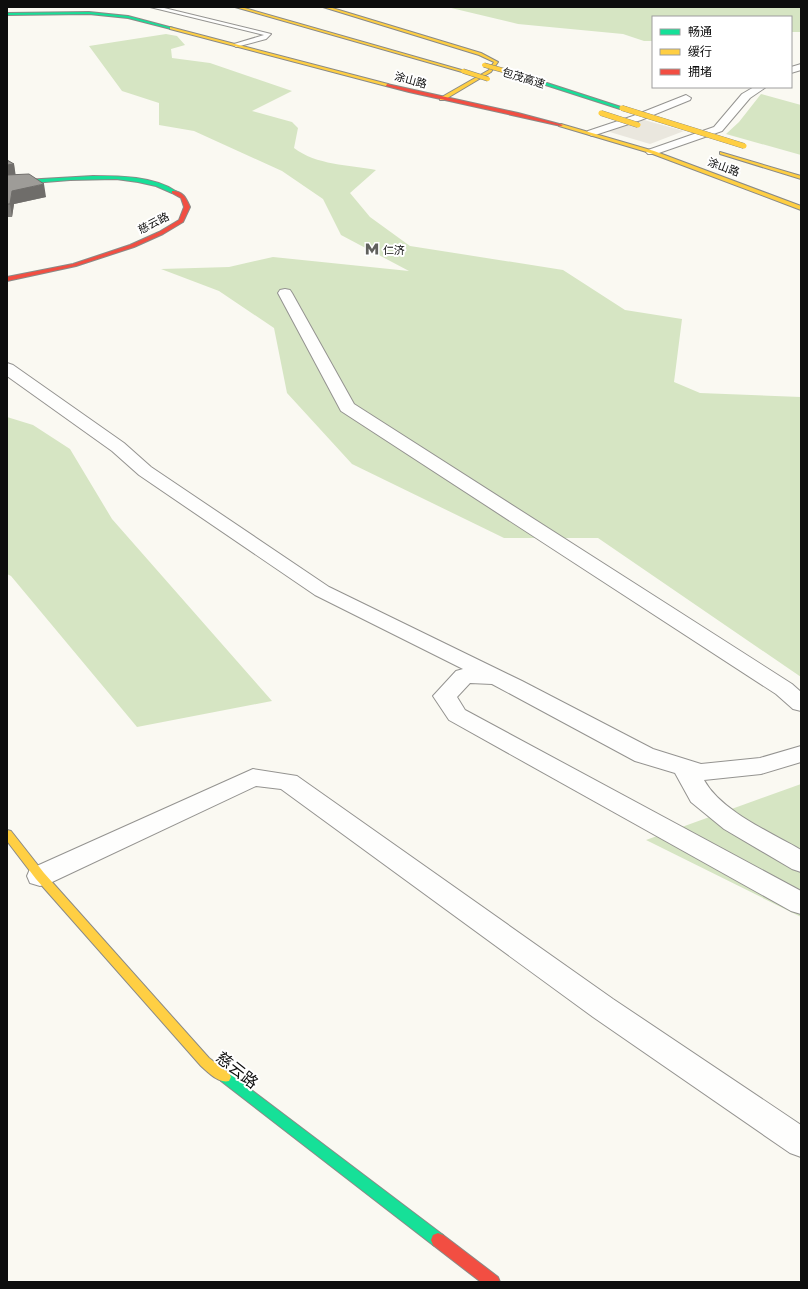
<svg xmlns="http://www.w3.org/2000/svg" width="808" height="1289" font-family="Literata,'Noto Sans SC',serif">
  <rect width="100%" height="100%" fill="#faf9f2"/>
  <!-- forest -->
  <path fill="#d6e5c3" d="M447 7H801L800 32H791V17H653V41H644L623 34 518 24Z
    M166 34 177 36 185 45 171 49 172 58 210 63 292 91 252 111 292 122 298 128 294 148C316 165 349 165 376 170L350 193 370 217 410 246 563 270 625 310 682 319 674 382 700 393 801 397V677L598 538H504L352 464 287 393 274 328 219 291 161 269 229 267 273 257 409 271 341 235 323 199 282 171 194 131 159 125V103L122 91 89 46Z
    M761 94 801 105V155L726 134 739 122Z
    M7 417 33 425 70 449 112 519 272 701 137 727 11 576 7 574Z
    M801 784V917L646 840Z"/>
  <!-- plaza -->
  <path fill="#eae7de" d="M637 118 684 131 650 144 603 130Z"/>
  <g fill="none" stroke-linecap="round" stroke-linejoin="round">
    <defs>
      <path id="lane" d="M150 7H160L271 34 266 39 236 47 233 45 234 44 264 35Z"/>
      <path id="street" d="M801 64V70L791 73V67Z
        M754 87H766L750 98 722 131 656 154H648L646 152 648 150 714 127 742 94Z
        M686 95 691 98 690 100 641 120 592 136 586 133 588 131 633 116Z
        M285 289 290 290 292 293 354 404 792 684 801 692V711L793 709 776 694 341 411 278 293 280 290Z
        M7 363 13 365 124 443 151 467 329 587 522 681 653 749 701 764 760 758 801 746V762L761 774 704 780C721 811 770 832 801 850V872L792 869 724 829 691 802 675 773 635 761 492 684 470 683 457 697 465 710 801 891V914L791 911 449 720 433 696 456 671 463 669 315 595 139 475 112 451 7 376Z
        M253 769 297 776 613 999 801 1125V1157L790 1153 593 1017 281 789 256 786 50 883 40 886 30 883 27 876 30 869Z"/>
      <path id="fast" d="M89 12 128 16 173 28 171 29 128 18 89 14 7 15V13Z
        M508 71H510L624 108 620 109 508 73Z
        M93 176C118 176 155 176 177 192L172 193 156 186 138 182 116 179 70 180 7 185V181Z
        M225 1072 229 1073 443 1235 445 1240 443 1245 438 1247 433 1245 221 1081 219 1077 221 1073Z"/>
      <path id="slow" d="M235 7H241L465 71 462 72Z
        M323 7H329L481 53 498 62 491 72 444 100H440V98L489 70 494 62 479 55Z
        M170 27 388 84 389 85 386 86 170 29Z
        M561 124 654 151 801 206V210L650 153 559 126Z
        M720 152 801 176V179L720 154Z
        M7 830 11 831 44 873 209 1058 229 1073 231 1077 229 1081C219 1084 208 1072 201 1066L36 879 7 841Z"/>
      <path id="jam" d="M387 84 518 113 563 125 561 126 409 92 386 86Z
        M172 191C183 191 186 198 190 207L183 222 163 234 134 247 76 266 7 281V277L73 264 130 245 159 232 179 220 184 207 181 198 172 193Z
        M438 1233 443 1235 498 1277 500 1282H481L433 1245 431 1240 433 1235Z"/>
    </defs>
    <!-- lane casing -->
    <use href="#lane" stroke="#949390" stroke-width="2"/>
    <!-- street casing -->
    <use href="#street" stroke="#949390" stroke-width="2"/>
    <!-- fast casing -->
    <use href="#fast" stroke="#8a8a87" stroke-width="2"/>
    <!-- slow casing -->
    <use href="#slow" stroke="#8a8a87" stroke-width="2"/>
    <!-- jam casing -->
    <use href="#jam" stroke="#8a8a87" stroke-width="2"/>
    <!-- lane -->
    <use href="#lane" fill="#fefefd" fill-rule="evenodd"/>
    <!-- street -->
    <use href="#street" fill="#fefefd" fill-rule="evenodd"/>
    <!-- fast -->
    <use href="#fast" fill="#16e098" fill-rule="evenodd"/>
    <!-- slow -->
    <use href="#slow" fill="#ffcf43" fill-rule="evenodd"/>
    <!-- jam -->
    <use href="#jam" fill="#f24e42" fill-rule="evenodd"/>
    <defs>
      <path id="slow-bridge-far1" d="M484 65 509 72
        M463 71 488 79
        M622 108 626 109"/>
      <path id="slow-bridge" d="M622 108 744 146
        M601 113 638 125"/>
    </defs>
    <!-- slow-bridge-far1 casing -->
    <use href="#slow-bridge-far1" stroke="#81817d" stroke-width="5" stroke-linecap="butt"/>
    <!-- slow-bridge casing -->
    <use href="#slow-bridge" stroke="#81817d" stroke-width="6" stroke-linecap="butt"/>
    <!-- slow-bridge-far1 -->
    <use href="#slow-bridge-far1" stroke="#ffcf43" stroke-width="4"/>
    <!-- slow-bridge -->
    <use href="#slow-bridge" stroke="#ffcf43" stroke-width="5"/>
  </g>
  <!-- wall -->
  <path fill="#888683" d="M7 160 14 164 15 175 46 197 14 204 12 217H7Z"/>
  <!-- shaded-wall -->
  <path fill="#6f6d6a" d="M14 164 16 177 7 178V165Z
    M44 184 46 197 14 204 12 217 10 204 12 191Z"/>
  <!-- building -->
  <path fill="#9e9c98" stroke="#6f6d6a" d="M7 160 14 164 7 165Z
    M29 174 44 184 12 191 10 204H7V175Z"/>
  <!-- icons -->
  <defs>
    <symbol id="metro-bare" viewBox="-9 -9 18 18"><path d="M-5.5 5V-5H-3L0 0L3-5H5.5V5H3V-.5L0 4L-3-.5V5Z" fill="#60605d" stroke="#fff" stroke-width="2.5" paint-order="stroke"/></symbol>
  </defs>
  <g fill-rule="evenodd">
    <use href="#metro-bare" x="362" y="239" width="20" height="20"/>
  </g>
  <g text-anchor="middle" dominant-baseline="central" stroke-width="4" stroke-linejoin="round" paint-order="stroke">
    <!-- far-street labels -->
    <g font-size="11" fill="#0d0d0d" stroke="#fff">
      <text transform="translate(524 77) rotate(17)">包茂高速</text>
      <text transform="translate(411 79) rotate(15)">涂山路</text>
      <text transform="translate(724 166) rotate(20)">涂山路</text>
      <text transform="translate(153 222) rotate(-27)">慈云路</text>
    </g>
    <!-- far-poi labels -->
    <g font-size="11" fill="#0d0d0d" stroke="#fff" text-anchor="start">
      <text x="383" y="249">仁济</text>
    </g>
    <!-- near-street labels -->
    <g font-size="16" fill="#0d0d0d" stroke="#fff">
      <text transform="translate(238 1069) rotate(38)">慈云路</text>
    </g>
  </g>
  <!-- border -->
  <rect width="808" height="1289" fill="none" stroke="#0d0d0d" stroke-width="16"/>
  <!-- legend -->
  <rect x="652" y="16" width="140" height="72" fill="#ffffff" stroke="#9e9e9e"/>
  <rect x="660" y="29" width="20" height="6" fill="#16e098" stroke="#9e9e9e"/>
  <text x="688" y="36" font-size="12" fill="#0d0d0d">畅通</text>
  <rect x="660" y="49" width="20" height="6" fill="#ffcf43" stroke="#9e9e9e"/>
  <text x="688" y="56" font-size="12" fill="#0d0d0d">缓行</text>
  <rect x="660" y="69" width="20" height="6" fill="#f24e42" stroke="#9e9e9e"/>
  <text x="688" y="76" font-size="12" fill="#0d0d0d">拥堵</text>
</svg>
